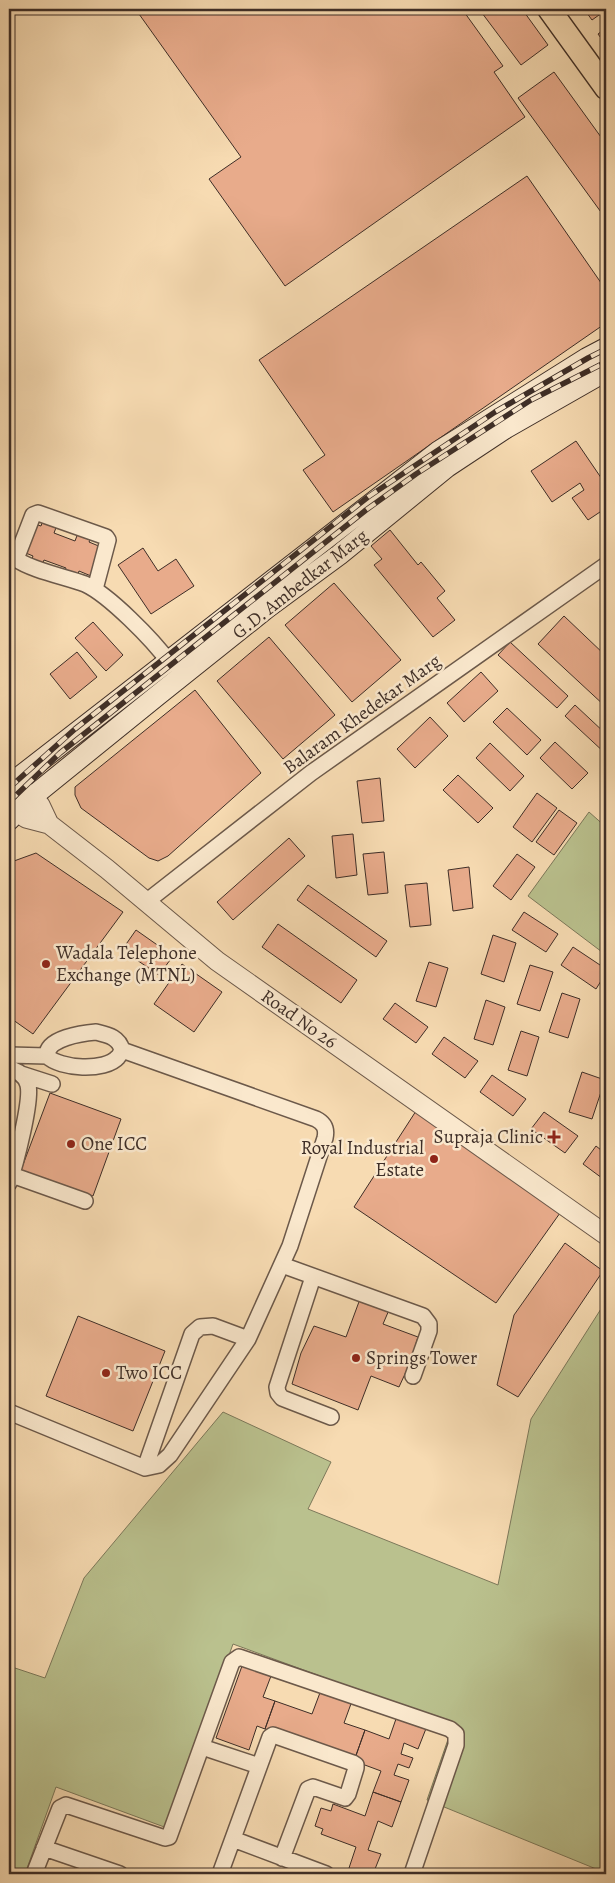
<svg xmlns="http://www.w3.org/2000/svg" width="615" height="1883" font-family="Alegreya,serif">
  <rect width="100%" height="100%" fill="#f7dbb2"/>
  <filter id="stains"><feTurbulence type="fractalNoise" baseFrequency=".004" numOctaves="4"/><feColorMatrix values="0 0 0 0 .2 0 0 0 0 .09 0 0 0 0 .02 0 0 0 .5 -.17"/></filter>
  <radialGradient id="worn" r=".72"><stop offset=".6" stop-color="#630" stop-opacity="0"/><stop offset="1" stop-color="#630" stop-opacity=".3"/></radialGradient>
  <!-- green -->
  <path fill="#bac18e" stroke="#7c785a" d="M589 812 606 827V955L528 896Z
    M606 1301V1873L427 1800 453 1725 233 1644 167 1828 56 1787 25 1874H9V1666L45 1678 84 1578 223 1412 331 1462 308 1509 498 1585 531 1419Z"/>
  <!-- building -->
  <path fill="#e8ab8b" stroke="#3e2e27" d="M146 9H462L503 66 494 72 525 117 285 286 209 179 241 157 139 14Z
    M479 9H522L548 45 521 65Z
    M584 9H606V10L592 20Z
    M606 28V45L598 34Z
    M554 72 606 144V219L518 98Z
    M527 176 606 290V323L333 512 303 470 325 455 259 360Z
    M576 441 606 485V508L588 520 572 498 584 490 580 483 552 502 531 471Z
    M43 520 57 525 54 533 75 541 78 533 91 538 89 542 101 547 91 576 79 571 77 577 64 573 66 568 44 560 42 565 31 561 33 556 21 551 31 523 41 526Z
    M390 530 418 565 421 562 445 591 437 598 455 620 433 637 374 565 382 559 371 546Z
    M143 548 158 571 176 559 194 586 151 614 118 565Z
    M334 583 401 660 352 702 285 625Z
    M564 616 606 656V707L538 644Z
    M93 622 123 655 106 671 75 638Z
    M269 637 335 715 283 759 217 681Z
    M510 642 568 696 557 708 498 655Z
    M77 652 97 677 70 699 50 674Z
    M481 672 498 691 464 722 447 703Z
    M195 690 261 773 168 856 158 861 149 858 81 808 75 795V787Z
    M575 705 606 734V754L565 716Z
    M507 708 541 740 527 755 493 722Z
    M430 717 448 736 415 768 397 749Z
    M555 742 588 773 572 789 540 758Z
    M490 743 524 776 510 791 476 758Z
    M458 775 493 808 478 823 443 790Z
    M380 778 384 821 362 823 357 781Z
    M537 793 557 808 532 842 513 827Z
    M559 810 577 823 554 855 536 842Z
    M353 834 357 875 336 878 332 836Z
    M289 838 305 856 233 920 217 902Z
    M384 852 388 893 368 895 363 854Z
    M36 853 123 912 33 1034 9 1017V865L14 861Z
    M517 854 535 867 511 900 493 886Z
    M469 867 473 908 453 911 448 870Z
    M427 883 431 925 410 927 405 885Z
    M308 885 387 941 376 957 297 900Z
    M524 912 558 934 546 952 512 930Z
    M278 924 357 980 341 1003 262 947Z
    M136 930 173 956 159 975 122 950Z
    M493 935 516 943 504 982 481 974Z
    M573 947 606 969V973L596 989 561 965Z
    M429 962 448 968 436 1007 416 1001Z
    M182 964 222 992 194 1032 154 1004Z
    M530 965 553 972 540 1011 517 1004Z
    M562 993 580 999 568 1038 549 1032Z
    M486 1000 505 1007 493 1045 474 1039Z
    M395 1003 428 1027 416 1043 383 1019Z
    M521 1031 539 1037 527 1076 508 1070Z
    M444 1037 478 1061 465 1078 432 1054Z
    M582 1072 605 1080 592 1119 569 1112Z
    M492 1075 526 1099 513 1116 480 1092Z
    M50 1093 121 1119 93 1196 21 1170Z
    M416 1111 560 1213 496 1303 354 1207Z
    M544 1112 578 1136 565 1153 531 1129Z
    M596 1146 606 1154V1181L583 1164Z
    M565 1243 603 1271 518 1397 497 1385 514 1315Z
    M360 1299 389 1310 383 1324 418 1337 410 1363 399 1387 371 1376 358 1410 292 1384 301 1353 314 1326 346 1337Z
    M78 1316 165 1351 133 1431 46 1396Z
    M242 1666 271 1676 263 1697 275 1701 265 1729 257 1726 249 1750 216 1738Z
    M321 1690 352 1701 344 1723 365 1730 354 1761 265 1729 275 1701 312 1714Z
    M397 1716 427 1726 418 1749 404 1743 401 1754 413 1758 409 1768 398 1764 394 1775 409 1780 401 1802 373 1792 381 1771 354 1761 365 1730 389 1739Z
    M373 1792 401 1802 392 1827 378 1821 368 1850 381 1854 373 1874H367L349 1868 356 1847 321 1834 323 1829 315 1826 321 1808 331 1811 333 1804 365 1816Z"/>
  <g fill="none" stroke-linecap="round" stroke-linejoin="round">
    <defs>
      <path id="minor" d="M95 589 108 540 106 537 38 513 33 515 16 559C31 570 66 577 85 584 109 595 153 640 169 662
        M146 902 311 773 606 565
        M96 1032C108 1035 119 1037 122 1050 121 1052 120 1055 118 1057 105 1072 60 1069 47 1056 46 1038 83 1033 96 1032Z
        M9 1055 47 1056
        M9 1068C17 1071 26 1075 28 1085 32 1101 15 1166 9 1183
        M21 1074 52 1084
        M9 1174 85 1201
        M282 1265 423 1316 429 1324V1331L413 1376
        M313 1277 277 1387 278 1393 282 1398 331 1417
        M9 1412 145 1468 159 1465 170 1455 248 1339 290 1246 325 1138C327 1129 324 1123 316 1119L122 1050
        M145 1468 192 1334 200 1327 213 1326 248 1339
        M202 1747 259 1766
        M233 1839 326 1874
        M44 1848 120 1874
        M34 1874 60 1808 66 1805 165 1838 169 1837 232 1662 239 1657 450 1729 456 1734V1745L412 1874
        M220 1874 270 1737 273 1735 353 1763 356 1765V1768L348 1794 345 1798 313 1787 308 1789 282 1858"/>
      <path id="tertiary" d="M9 777 40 805 49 824 107 869 217 961 606 1235
        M9 806 26 818 49 824"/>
      <path id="secondary" d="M9 785 439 451 587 358 606 348
        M9 820 32 797 158 695 267 608 339 555 447 467 506 428 606 371"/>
      <path id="primary" d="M549 9 606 88"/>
    </defs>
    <!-- minor casing -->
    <use href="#minor" stroke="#6c594a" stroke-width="18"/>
    <!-- tertiary casing -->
    <use href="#tertiary" stroke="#6c594a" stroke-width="21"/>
    <!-- secondary casing -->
    <use href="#secondary" stroke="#3e2e27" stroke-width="22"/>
    <!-- primary casing -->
    <use href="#primary" stroke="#3e2e27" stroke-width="25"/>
    <!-- minor -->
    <use href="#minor" stroke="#fae8cd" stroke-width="15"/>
    <!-- tertiary -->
    <use href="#tertiary" stroke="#fae8cd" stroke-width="19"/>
    <!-- secondary -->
    <use href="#secondary" stroke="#fae8cd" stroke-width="20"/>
    <!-- primary -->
    <use href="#primary" stroke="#f7dbb2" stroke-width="22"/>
    <defs>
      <path id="rail" d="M9 788 75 729 368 497 495 412 588 358 606 349
        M9 802 60 753 366 510 416 474 531 400 606 362"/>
    </defs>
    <!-- rail casing -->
    <use href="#rail" stroke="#3e2e27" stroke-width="5.5"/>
    <!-- rail -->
    <use href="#rail" stroke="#fae8cd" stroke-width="4" stroke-dasharray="11" stroke-linecap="butt"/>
  </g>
  <!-- markers -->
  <g fill="#8f2418" stroke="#fae8cd" stroke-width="2">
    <circle cx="46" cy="964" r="5"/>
    <path d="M551.5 1129.5h5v5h5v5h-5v5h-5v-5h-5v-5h5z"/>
    <circle cx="71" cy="1144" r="5"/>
    <circle cx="434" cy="1159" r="5"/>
    <circle cx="356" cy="1358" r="5"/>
    <circle cx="106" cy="1373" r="5"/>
  </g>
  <g text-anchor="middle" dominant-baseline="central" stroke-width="5" stroke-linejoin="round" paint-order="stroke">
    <!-- street labels -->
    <g font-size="19" fill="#3e2e27" stroke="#fae8cd">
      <text transform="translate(300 584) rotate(-38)">G.D. Ambedkar Marg</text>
      <text transform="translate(362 714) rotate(-36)">Balaram Khedekar Marg</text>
      <text transform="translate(299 1019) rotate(35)">Road No 26</text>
    </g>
    <!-- poi labels -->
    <g font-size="19" fill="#3e2e27" stroke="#fae8cd" text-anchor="start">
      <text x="56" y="953">Wadala Telephone<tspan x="56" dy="22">Exchange (MTNL)</tspan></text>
      <text x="543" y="1137" text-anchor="end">Supraja Clinic</text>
      <text x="81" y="1144">One ICC</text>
      <text x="424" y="1148" text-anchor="end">Royal Industrial<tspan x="424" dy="22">Estate</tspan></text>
      <text x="366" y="1358">Springs Tower</text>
      <text x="116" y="1373">Two ICC</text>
    </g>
  </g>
  <!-- margin -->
  <rect width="615" height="1883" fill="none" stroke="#f7dbb2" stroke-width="30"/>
  <rect x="10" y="10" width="595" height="1863" fill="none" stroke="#3e2e27" stroke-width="2.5"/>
  <rect x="15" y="15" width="585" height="1853" fill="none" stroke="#3e2e27"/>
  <rect width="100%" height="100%" filter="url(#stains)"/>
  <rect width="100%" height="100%" fill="url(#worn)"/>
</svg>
